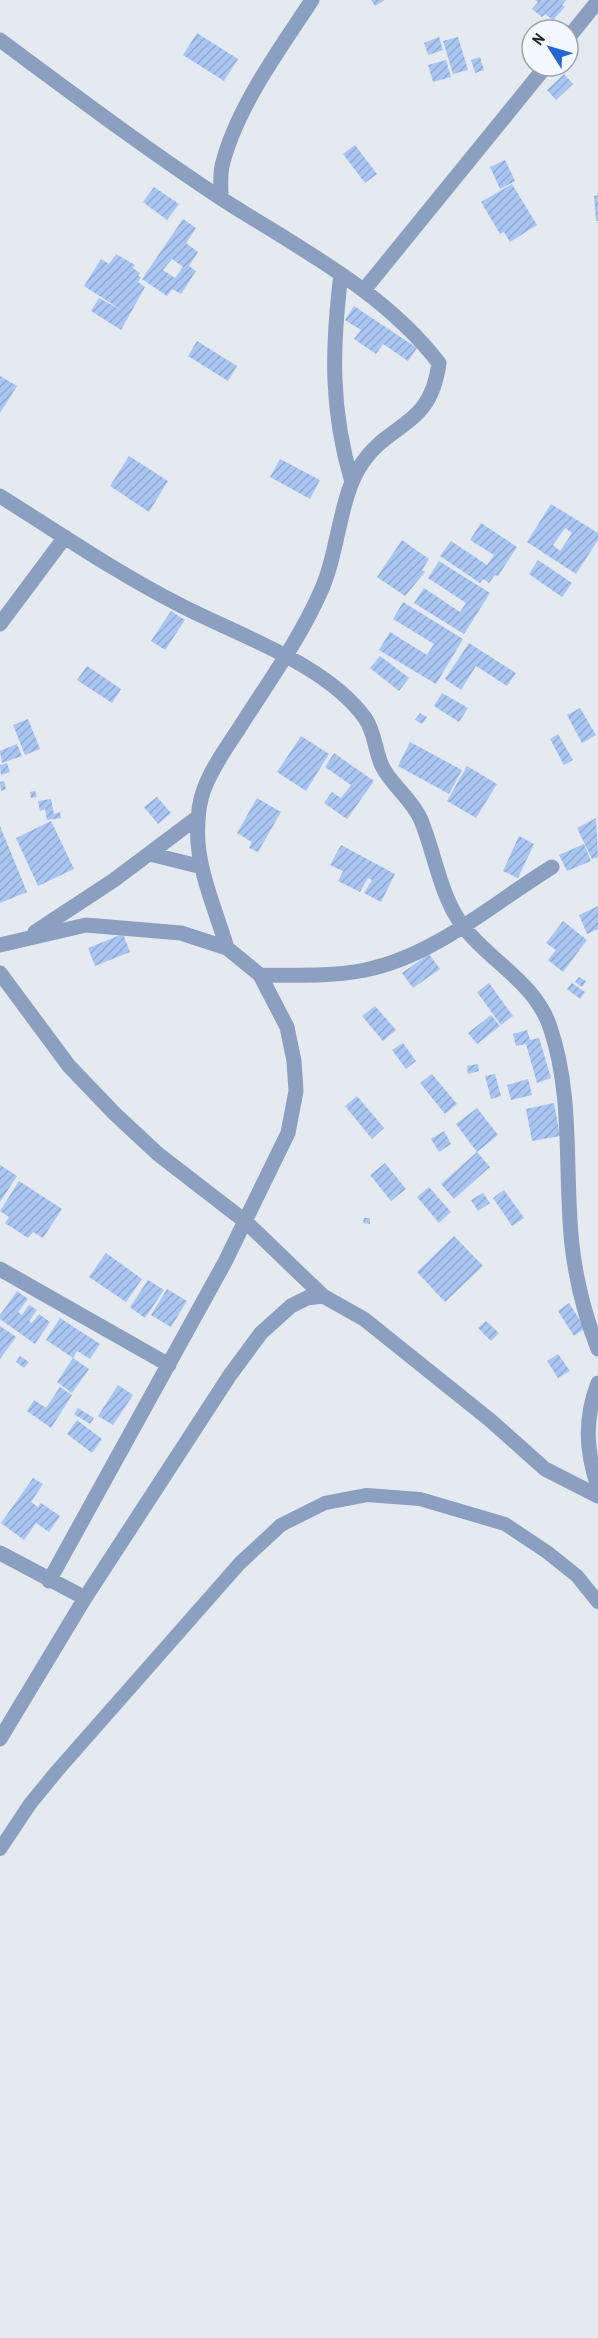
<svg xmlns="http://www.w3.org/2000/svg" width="598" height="2338" font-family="'Archivo Narrow',sans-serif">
  <defs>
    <pattern id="building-hatch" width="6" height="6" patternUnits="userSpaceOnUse" patternTransform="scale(1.5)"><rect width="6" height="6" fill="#a9c5f2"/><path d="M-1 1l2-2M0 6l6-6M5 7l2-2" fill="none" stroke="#91a9d0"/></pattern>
  </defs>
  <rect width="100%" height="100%" fill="#e5eaf0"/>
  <!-- building -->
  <path fill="url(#building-hatch)" fill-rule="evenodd" d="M371 0H385L375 6Z
    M535 0H566L562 5 565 7 553 20 545 14 542 17 532 9 538 2Z
    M197 33 238 59 224 81 183 55Z
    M439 37 443 50 428 55 424 43Z
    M458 37 468 70 453 74 443 41Z
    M480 57 484 70 475 73 471 60Z
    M446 60 451 77 433 82 428 65Z
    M564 74 573 84 556 100 547 90Z
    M355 145 377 174 365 183 343 154Z
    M505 160 515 181 500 189 490 167Z
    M512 184 537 225 510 242 504 232 500 234 481 202Z
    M154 187 179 204 167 220 143 202Z
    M598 195V221H596L594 196Z
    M183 219 196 228 186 243 198 252 189 266 196 271 181 294 172 289 167 296 142 279ZM172 259 183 267 175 278 163 270Z
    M116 254 135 265 133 268 140 273 138 276 141 277 138 282 145 287 121 330 91 311 99 298 123 311 84 286 101 259 109 264Z
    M354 306 417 348 408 361 383 344 376 354 354 339 361 330 345 320Z
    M197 341 237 366 228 381 188 356Z
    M0 376 17 386 0 413Z
    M129 456 168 481 149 512 110 486Z
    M280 459 320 480 310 499 270 477Z
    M551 504 598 533V540L576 574 527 542ZM565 528 572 533 560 551 553 545Z
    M481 523 517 547 498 576 495 575 489 583 483 579 480 583 440 556 451 541 487 565 494 555 470 540Z
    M402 540 429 559 422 570 425 572 405 596 377 577Z
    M538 560 572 583 562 597 529 574Z
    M439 561 490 593 464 634 414 603 424 588 460 612 466 603 428 578Z
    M403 602 463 639 436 684 379 650 390 632 427 655 434 644 393 619Z
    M171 611 185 620 165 650 151 641Z
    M469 643 516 673 507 686 476 666 461 690 445 679Z
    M380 656 409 678 399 691 370 668Z
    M87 666 121 689 112 703 77 680Z
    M442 693 468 708 459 722 434 706Z
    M580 708 596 735 582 743 567 715Z
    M420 713 427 717 422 724 415 720Z
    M28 719 40 749 25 755 13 725Z
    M558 734 573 760 564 765 550 739Z
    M301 736 329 754 306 791 277 772Z
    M410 742 462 770 449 794 398 766Z
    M17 744 22 756 2 763 0 751Z
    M334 753 374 781 347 819 324 803 332 792 341 798 351 785 325 767Z
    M7 763 10 772 1 775 0 765Z
    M467 766 497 784 476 818 447 801Z
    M4 781 6 789 1 791 0 782Z
    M35 791 37 797 31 798 30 792Z
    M157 797 171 813 158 824 144 807Z
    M257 798 281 812 258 852 249 848 252 842 237 833Z
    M51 799 54 814 60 812 61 818 47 820 45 809 40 811 38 801Z
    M596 818 598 857 592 859 577 828Z
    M51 821 74 869 38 886 16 838Z
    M0 826 27 892 0 903Z
    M519 836 534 844 518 878 503 871Z
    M584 844 591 861 567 871 559 855Z
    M341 845 395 874 381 902 364 893 372 880 368 878 360 892 338 881 343 871 330 865Z
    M598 906V929L587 934 579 915Z
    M563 921 587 940 563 972 548 960 556 950 546 943Z
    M123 934 130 952 95 966 88 948Z
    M429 954 440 969 413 988 402 973Z
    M579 977 586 981 582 987 575 982Z
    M489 983 513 1016 501 1025 477 992Z
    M572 983 585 992 580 999 567 989Z
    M375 1006 396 1030 383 1041 362 1016Z
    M491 1015 500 1026 477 1044 468 1033Z
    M527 1030 530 1040 539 1038 551 1078 537 1083 526 1044 516 1046 513 1034Z
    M403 1043 416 1061 406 1069 392 1050Z
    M478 1064 479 1071 468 1074 467 1066Z
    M432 1074 457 1104 445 1114 420 1083Z
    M495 1074 501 1096 491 1099 485 1076Z
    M528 1079 532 1095 511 1100 507 1085Z
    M357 1096 384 1128 372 1139 345 1106Z
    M554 1103 560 1136 532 1141 526 1109Z
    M477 1108 498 1135 477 1152 456 1124Z
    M444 1131 451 1144 439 1152 431 1139Z
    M477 1152 490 1167 454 1199 441 1184Z
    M385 1163 406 1189 391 1201 370 1175Z
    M0 1165 17 1176 0 1202Z
    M19 1181 62 1209 43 1238 33 1232 28 1238 5 1223 9 1217 0 1211Z
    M429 1187 451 1212 439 1223 417 1197Z
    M504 1190 524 1218 512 1226 493 1198Z
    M483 1193 490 1203 478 1211 471 1200Z
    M364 1218H370V1224L363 1223Z
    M454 1236 483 1266 445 1302 417 1272Z
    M106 1253 142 1279 126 1302 89 1277Z
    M148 1280 164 1290 145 1318 130 1307Z
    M167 1289 187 1301 171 1327 151 1315Z
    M17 1291 28 1299 18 1312 22 1315 29 1305 37 1310 29 1321 32 1323 39 1314 50 1322 35 1344 0 1319V1315Z
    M569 1303 585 1328 574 1336 558 1311Z
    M60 1318 100 1344 90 1359 77 1351 73 1358 46 1340Z
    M486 1321 499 1333 491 1341 478 1328Z
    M0 1326 16 1337 0 1359Z
    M558 1354 570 1371 558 1378 547 1361Z
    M20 1356 29 1362 24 1368 16 1362Z
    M73 1358 89 1369 72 1393 57 1382Z
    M118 1385 133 1395 113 1425 98 1416Z
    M60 1387 72 1395 51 1428 27 1411 34 1400 46 1408Z
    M78 1408 94 1418 90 1424 74 1414Z
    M77 1420 102 1439 92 1453 67 1434Z
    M33 1478 43 1484 31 1502 38 1507 41 1503 60 1516 49 1532 36 1523 24 1540 1 1523Z"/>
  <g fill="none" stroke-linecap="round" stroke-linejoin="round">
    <!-- lane -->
    <path stroke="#8b9fc0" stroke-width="14" d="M0 1849 30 1804 57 1771 240 1563 281 1525 325 1503 367 1495 420 1499 505 1524 547 1552 577 1576 598 1602"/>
    <!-- street -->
    <path stroke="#8b9fc0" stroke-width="15" d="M568 38 598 1
      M0 40C73 94 146 149 222 199 298 248 383 290 439 363 430 431 388 420 359 468 339 501 338 555 320 593 298 642 267 684 238 730 226 748 212 768 204 789 198 805 197 826 198 843 201 878 217 914 227 948
      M221 198C221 188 220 176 222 166 236 108 280 49 312 0
      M341 274C332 348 330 409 352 482
      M364 290 546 66
      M0 496C59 533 117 573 178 604 237 635 325 663 365 718 375 732 375 751 382 766 392 786 412 799 421 820 435 854 440 895 462 925 489 961 535 982 550 1027 574 1097 564 1173 572 1245 576 1280 585 1316 598 1349
      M0 624 65 537
      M150 854 202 867
      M35 932 114 880 198 817
      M0 945 86 925 181 933 227 948 260 975 287 1027 294 1061 296 1091 288 1133 225 1262 49 1581
      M0 973 69 1066 115 1114 158 1154 246 1222 323 1296
      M260 975C294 975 331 977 365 970 435 956 493 903 552 867
      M0 1269 169 1365
      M598 1383C584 1420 586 1451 598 1487
      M0 1553 85 1598
      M0 1739 85 1598 230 1375 261 1333 291 1306 307 1298 323 1296 364 1319 490 1420 545 1469 598 1496"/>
  </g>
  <!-- north arrow -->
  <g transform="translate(550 48) rotate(307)"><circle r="28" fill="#f3f7fe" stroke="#a0a3a8" stroke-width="1.5"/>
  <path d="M0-4.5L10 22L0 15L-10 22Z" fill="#2566d2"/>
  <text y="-9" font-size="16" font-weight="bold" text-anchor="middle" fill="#232527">N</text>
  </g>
</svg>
